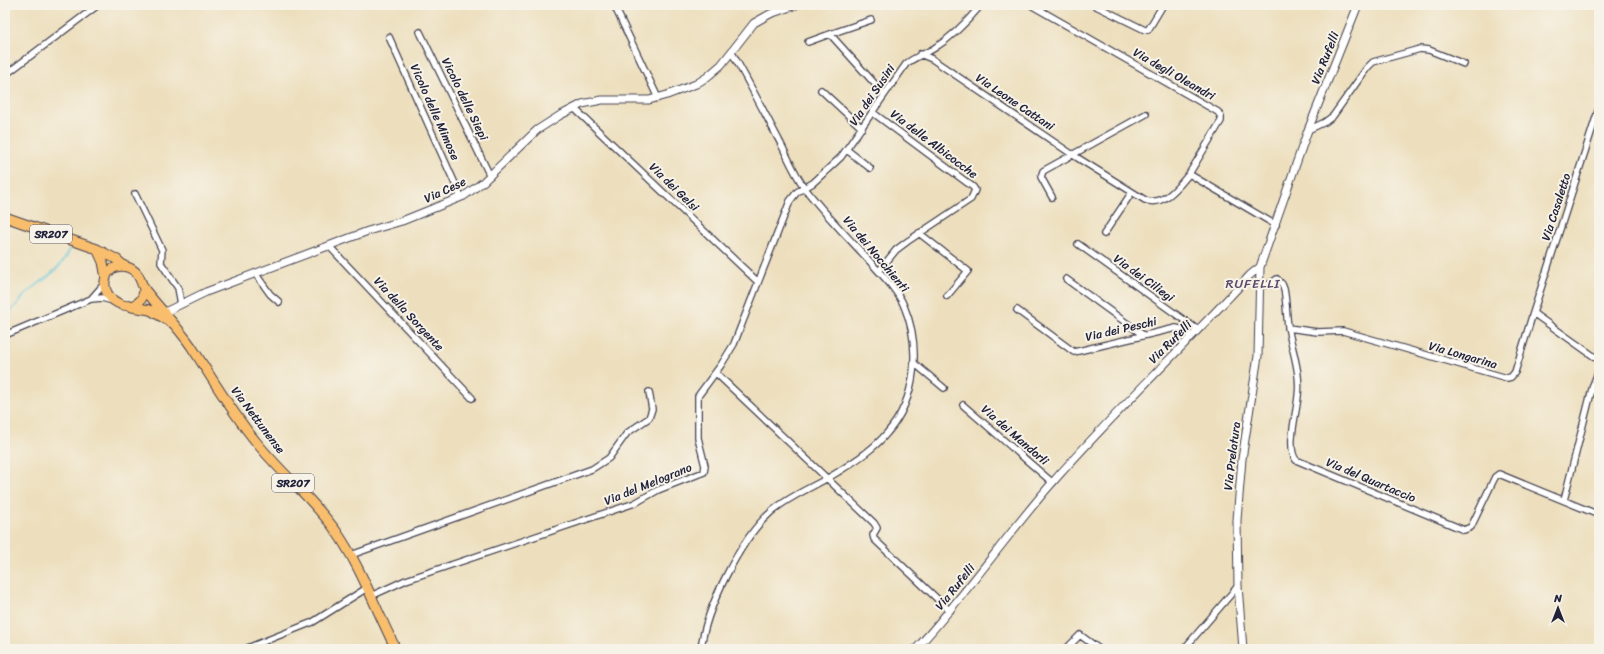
<svg xmlns="http://www.w3.org/2000/svg" width="1604" height="654" font-family="Sriracha,sans-serif">
  <rect width="100%" height="100%" fill="#f7f3e8"/>
  <filter id="ink" filterUnits="userSpaceOnUse"><feTurbulence type="fractalNoise" baseFrequency=".025" numOctaves="2"/><feDisplacementMap in="SourceGraphic" scale="8" xChannelSelector="R" yChannelSelector="G"/><feConvolveMatrix kernelMatrix="1 2 1 2 8 2 1 2 1" color-interpolation-filters="sRGB"/></filter>
  <filter id="wash" filterUnits="userSpaceOnUse"><feTurbulence type="fractalNoise" baseFrequency=".012" numOctaves="4" result="noise"/><feDisplacementMap in="SourceGraphic" scale="16" xChannelSelector="R" yChannelSelector="G"/><feGaussianBlur stdDeviation="0.9" result="paint"/><feColorMatrix in="noise" values="0 0 0 0 0 0 0 0 0 0 0 0 0 0 0 0 0 1.4 0 .05"/><feComposite in="paint" operator="in"/></filter>
  <g filter="url(#wash)">
    <rect width="100%" height="100%" fill="#eddfbd"/>
    <g fill="none" stroke-linecap="round" stroke-linejoin="round">
      <!-- stream -->
      <path stroke="#59c3d5" stroke-width="2" d="M5 315C13 311 18 302 25 295 41 280 61 271 70 249"/>
    </g>
  </g>
  <g filter="url(#ink)">
    <g fill="none" stroke-linecap="round" stroke-linejoin="round">
      <defs>
        <path id="minor" d="M614 5 658 98
          M1031 5 1218 112 1221 117V121L1189 174 1276 225
          M1094 5 1145 30H1148L1163 5
          M871 20 830 34 884 94
          M420 32 490 176
          M389 37 461 197
          M808 42 830 34
          M920 54 932 59 1073 155 1145 200C1164 207 1179 186 1189 174
          M5 75 98 5
          M821 90 862 128
          M574 108 758 282
          M872 112 973 187 975 190 971 199 908 241 896 250 879 271
          M1308 130 1325 122 1333 116 1367 68 1373 62 1420 49 1429 50 1464 64
          M847 150 870 168
          M135 194 162 250 161 263 178 288 181 304
          M1052 197 1041 177 1043 171 1146 114
          M919 233 968 271 947 296
          M1104 234 1132 192
          M1078 244 1198 330
          M329 246 472 398
          M255 273 270 294 279 302
          M1066 279 1143 335
          M1261 284 1269 285 1277 279 1282 284 1284 289C1287 304 1286 318 1289 332 1293 353 1301 374 1298 396 1297 412 1286 447 1296 460L1464 530 1471 527 1495 477 1499 474 1599 515
          M91 299 105 283
          M1017 310 1074 352 1176 328 1184 330 1191 337
          M1533 313 1599 108
          M1288 328 1318 332 1343 331 1507 378 1511 377 1515 372 1533 313 1599 360
          M5 335 91 299 102 298 113 301
          M914 363 944 388
          M716 373 874 523 877 528 873 535 874 539 950 611
          M963 405 1053 483
          M1564 500 1593 385 1599 370
          M351 555 592 469 609 458 627 433 649 418 652 409 649 392
          M371 596 406 580 635 503 658 490 704 472 705 466 698 438V396L721 365 734 344 790 201 797 192 813 183 841 157 906 64C914 57 923 55 933 49 951 38 967 22 981 5
          M245 649 313 622 367 588
          M701 649C705 610 741 538 771 512 790 495 816 486 838 472 855 461 874 449 887 433 917 399 921 346 904 306 898 291 884 277 873 265 850 239 824 214 804 187 795 174 788 158 781 144 765 114 749 82 732 53
          M1066 649 1080 635 1099 649
          M1184 649 1238 586"/>
        <path id="tertiary" d="M165 312 206 292 368 231 402 221 464 196 483 182 537 130 559 116 582 104 602 100H649L667 95 696 84 707 77 721 65 754 23 770 14 796 5
          M916 649C965 596 1005 537 1052 483 1115 411 1185 346 1250 275L1260 267 1308 130 1358 5
          M1243 649 1238 586 1237 520 1242 459 1258 356 1260 267"/>
        <path id="primary" d="M5 217 97 249 116 259 124 266
          M97 249 103 262 106 278
          M144 288C144 320 97 304 106 277 110 266 124 263 133 270 141 275 140 283 145 290 160 309 177 326 191 346 212 378 232 413 257 443 282 474 313 499 336 531 361 567 376 610 396 649
          M132 307 150 310 172 323"/>
      </defs>
      <!-- minor casing -->
      <use href="#minor" stroke="#403e4e" stroke-width="8"/>
      <!-- tertiary casing -->
      <use href="#tertiary" stroke="#403e4e" stroke-width="9"/>
      <!-- primary casing -->
      <use href="#primary" stroke="#403e4e" stroke-width="11"/>
      <!-- minor -->
      <use href="#minor" stroke="#fff" stroke-width="5.5"/>
      <!-- tertiary -->
      <use href="#tertiary" stroke="#fff" stroke-width="7"/>
      <!-- primary -->
      <use href="#primary" stroke="#f9be6d" stroke-width="9"/>
    </g>
  </g>
  <g text-anchor="middle" dominant-baseline="central" stroke-width="4" stroke-linejoin="round" paint-order="stroke">
    <!-- shield labels -->
    <g fill="#f7f3e8" stroke="#62616f" stroke-width="1">
      <rect x="30" y="225" width="42" height="18" rx="3"/>
      <rect x="272" y="474" width="42" height="18" rx="3"/>
    </g>
    <g font-size="11" font-weight="bold" fill="#22223b">
      <text x="51" y="234">SR207</text>
      <text x="293" y="483">SR207</text>
    </g>
    <!-- street labels -->
    <g font-size="12" fill="#22223b" stroke="#f7f3e8">
      <text transform="translate(1325 58) rotate(-68)">Via Rufelli</text>
      <text transform="translate(1174 74) rotate(30)">Via degli Oleandri</text>
      <text transform="translate(872 95) rotate(-56)">Via dei Susini</text>
      <text transform="translate(465 99) rotate(64)">Vicolo delle Siepi</text>
      <text transform="translate(1015 102) rotate(34)">Via Leone Cattani</text>
      <text transform="translate(435 112) rotate(66)">Vicolo delle Mimose</text>
      <text transform="translate(934 144) rotate(37)">Via delle Albicocche</text>
      <text transform="translate(674 187) rotate(44)">Via dei Gelsi</text>
      <text transform="translate(445 190) rotate(-25)">Via Cese</text>
      <text transform="translate(1556 207) rotate(-72)">Via Casaletto</text>
      <text transform="translate(876 254) rotate(50)">Via dei Nocchienti</text>
      <text transform="translate(1144 278) rotate(36)">Via dei Ciliegi</text>
      <text transform="translate(409 314) rotate(47)">Via della Sorgente</text>
      <text transform="translate(1121 329) rotate(-13)">Via dei Peschi</text>
      <text transform="translate(1170 342) rotate(-45)">Via Rufelli</text>
      <text transform="translate(1463 355) rotate(16)">Via Longarina</text>
      <text transform="translate(258 420) rotate(53)">Via Nettunense</text>
      <text transform="translate(1015 435) rotate(41)">Via dei Mandorli</text>
      <text transform="translate(1232 456) rotate(-83)">Via Prelatura</text>
      <text transform="translate(1371 480) rotate(23)">Via del Quartaccio</text>
      <text transform="translate(648 484) rotate(-22)">Via del Melograno</text>
      <text transform="translate(955 587) rotate(-51)">Via Rufelli</text>
    </g>
    <!-- neighbourhood labels -->
    <g font-size="13" letter-spacing="1" fill="#5b4b6b" stroke="#f7f3e8">
      <text x="1253" y="283">RUFELLI</text>
    </g>
  </g>
  <!-- margin -->
  <rect width="1604" height="654" fill="none" stroke="#f7f3e8" stroke-width="20"/>
  <!-- north arrow -->
  <g transform="translate(1558 608)" stroke="#f7f3e8" stroke-width="3" paint-order="stroke">
  <path d="M0-3L7 15L0 10L-7 15Z" fill="#22223b"/>
  <text y="-6" font-size="11" font-weight="bold" text-anchor="middle" fill="#22223b">N</text>
  </g>
</svg>
